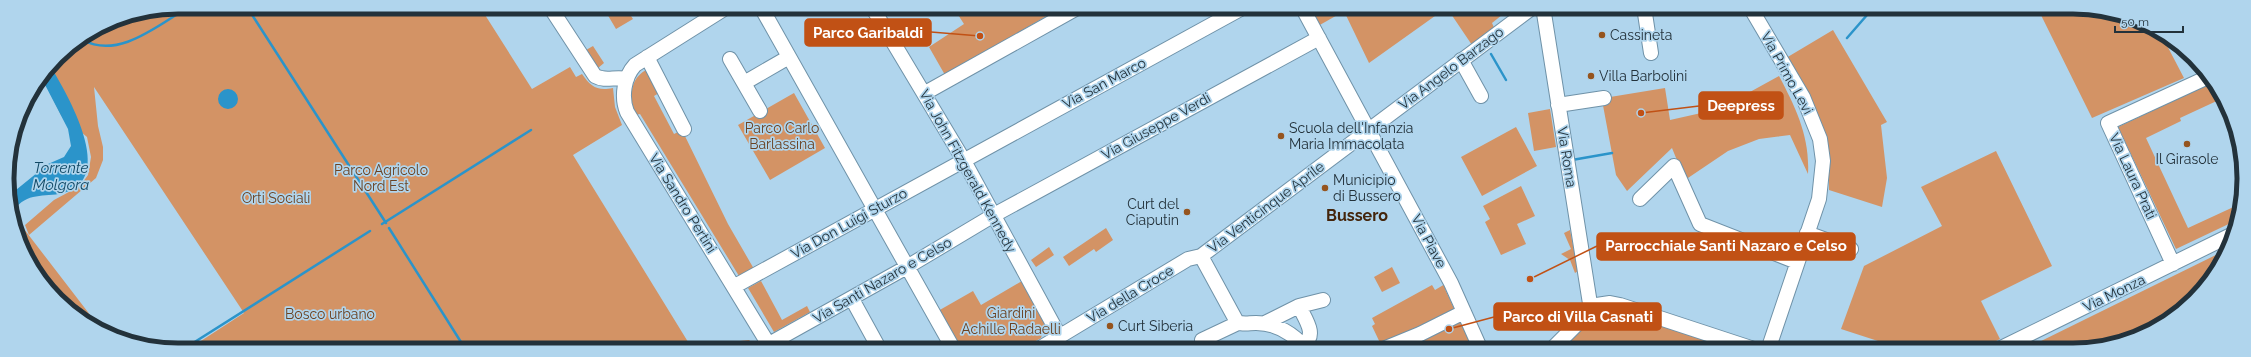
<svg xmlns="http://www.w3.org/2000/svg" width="2251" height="357" font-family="Raleway,sans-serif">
  <rect width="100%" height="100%" fill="#b0d5ed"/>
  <!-- green -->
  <path fill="#d39365" d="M179 7H480L532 89 570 67 576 77 582 74C591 87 597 91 613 88L615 107 622 125 573 155 693 350H187L244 313 94 87 98 126 103 147V160L96 178 29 235 25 225 54 200 80 186 88 175 91 157 87 137 61 115 43 79 57 57 113 20Z
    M603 7H625L633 19 616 29Z
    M953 7H1062L945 75 929 47 964 24Z
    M1329 7H1338L1341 13 1318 26 1313 16Z
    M1342 7H1512L1492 23 1496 32 1474 48 1449 11H1442L1369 63Z
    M2037 7H2084L2149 25 2161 34 2184 78 2092 118Z
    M1833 30 1887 122 1881 125 1887 178 1882 207 1829 190V156L1819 118 1786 58Z
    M593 46 604 63 598 68 586 50Z
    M646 70 659 93 654 96 674 134 682 130 728 224 754 269 739 276 640 114 636 115C629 100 629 79 646 70Z
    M1779 76C1796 108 1810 137 1808 174L1790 135 1759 139 1728 151 1685 180 1672 148 1627 191 1616 175 1602 100 1604 98 1665 88 1670 120 1719 109Z
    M2211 83 2221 99 2180 118 2181 121 2146 138 2188 228 2240 204 2235 221 2176 249 2118 127Z
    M794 93 825 148 770 180 738 125Z
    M1550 109 1556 147 1534 151 1528 113Z
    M1516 127 1537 166 1482 196 1461 157Z
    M1996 151 2052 266 1981 301 2000 339 1979 350H1878L1881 342 1841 329 1864 266 1942 226 1921 187Z
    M1521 186 1535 216 1517 224 1526 244 1501 255 1485 222 1490 219 1483 206Z
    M14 216 104 333 50 292 16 234Z
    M1106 228 1113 240 1096 252 1094 249 1069 266 1063 257Z
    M1570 230 1578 271 1575 273 1570 260 1561 254 1571 249 1564 233Z
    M1049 247 1054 255 1036 267 1031 260Z
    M2228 249 2226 254 2194 300 2148 332 2084 350H2023Z
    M1392 267 1400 283 1382 292 1374 277Z
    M761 281 782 320 807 306 810 312 774 332 748 288Z
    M1022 281 1045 324 1041 338 1020 350H959L938 311 973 291 981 305Z
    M1450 281 1452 285 1445 289 1457 315 1382 347 1372 326 1375 324 1372 318 1432 285 1435 290Z
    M1620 310 1734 350H1557L1597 314Z
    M1454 319 1463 323 1473 350H1391Z
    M749 340 754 345V350H725L740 341Z"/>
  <!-- water -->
  <path fill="#2b94ca" d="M51 67C67 94 118 180 63 193 43 198 28 191 13 211L11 194 48 164 64 157 71 146 68 129 42 79Z
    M218 99a10 10 0 1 1 20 0a10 10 0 1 1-20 0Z"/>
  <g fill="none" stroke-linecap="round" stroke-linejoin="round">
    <!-- stream -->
    <path stroke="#2b94ca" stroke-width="2.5" d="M247 7 386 223
      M1847 38 1874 7
      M83 40C119 60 159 24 189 7
      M1491 54 1506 80
      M1572 160 1612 153
      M382 224 531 130
      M389 228 466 350
      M182 350 370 231"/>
    <defs>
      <path id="minor" d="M550 7 595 76C606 82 615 76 627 79
        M727 7 635 65C624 77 621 97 627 112L772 350
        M761 7 954 350
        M872 7 963 159 1060 337
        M1302 7 1451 283 1481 350
        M1543 7 1591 310 1551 350
        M1644 7 1651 53
        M1750 7 1803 97 1820 139 1823 161 1819 199 1768 350
        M647 57 684 129
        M730 59 760 111
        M1461 60 1481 96
        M744 83 789 57
        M925 93 1079 7
        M1558 105 1604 98
        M1640 199 1674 166 1700 224 1797 262
        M1807 233 1851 249
        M1201 256 1237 322C1243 325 1249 323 1256 323 1276 323 1294 334 1307 350
        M2173 264 2108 123 2208 77
        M735 286 1244 7
        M852 299 880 350
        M1299 306 1323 300
        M1590 306 1610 303 1620 305 1757 350
        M1265 323 1299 306C1305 319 1318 335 1303 345
        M1202 340 1238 323
        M769 344 907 267 994 215 1319 38
        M1037 350 1188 259 1201 256 1533 7
        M1381 350 1420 334 1464 312
        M1997 350 2231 235"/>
    </defs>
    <!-- minor casing -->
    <use href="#minor" stroke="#6f92a8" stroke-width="16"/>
    <!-- minor -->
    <use href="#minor" stroke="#fff" stroke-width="14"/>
  </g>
  <!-- markers -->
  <g fill="#95541e" stroke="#b0d5ed" stroke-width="1.5">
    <circle cx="1602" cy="35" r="4"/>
    <circle cx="1591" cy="76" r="4"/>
    <circle cx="1281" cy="136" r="4"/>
    <circle cx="2187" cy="144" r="4"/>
    <circle cx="1325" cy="188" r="4"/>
    <circle cx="1187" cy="212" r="4"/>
    <circle cx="1110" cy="326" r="4"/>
  </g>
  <g text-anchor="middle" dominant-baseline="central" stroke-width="3.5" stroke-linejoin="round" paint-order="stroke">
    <!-- poi labels -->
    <g font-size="14" fill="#23323b" stroke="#b0d5ed" text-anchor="start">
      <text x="1610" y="35">Cassineta</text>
      <text x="1599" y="76">Villa Barbolini</text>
      <text x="1289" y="128">Scuola dell'Infanzia<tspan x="1289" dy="16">Maria Immacolata</tspan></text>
      <text x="2187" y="159" text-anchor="middle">Il Girasole</text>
      <text x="1333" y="180">Municipio<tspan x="1333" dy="16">di Bussero</tspan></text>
      <text x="1179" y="204" text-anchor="end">Curt del<tspan x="1179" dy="16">Ciaputin</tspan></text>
      <text x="1118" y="326">Curt Siberia</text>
    </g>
    <!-- street labels -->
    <g font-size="14" fill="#23323b" stroke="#b0d5ed">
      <text transform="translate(1451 68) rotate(-37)">Via Angelo Barzago</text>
      <text transform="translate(1787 73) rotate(61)">Via Primo Levi</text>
      <text transform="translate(1104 83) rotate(-28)">Via San Marco</text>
      <text transform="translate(1156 126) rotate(-29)">Via Giuseppe Verdi</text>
      <text transform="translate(1567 157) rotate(81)">Via Roma</text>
      <text transform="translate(968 171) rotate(61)">Via John Fitzgerald Kennedy</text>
      <text transform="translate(2133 176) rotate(65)">Via Laura Prati</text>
      <text transform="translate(683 203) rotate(58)">Via Sandro Pertini</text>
      <text transform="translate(1266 207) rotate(-37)">Via Venticinque Aprile</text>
      <text transform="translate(849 223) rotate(-29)">Via Don Luigi Sturzo</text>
      <text transform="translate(1429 241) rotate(62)">Via Piave</text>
      <text transform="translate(882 280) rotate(-30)">Via Santi Nazaro e Celso</text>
      <text transform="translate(2114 293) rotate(-26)">Via Monza</text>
      <text transform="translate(1130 294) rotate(-31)">Via della Croce</text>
    </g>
    <!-- park labels -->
    <g font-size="14" fill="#6b4222" stroke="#b0d5ed">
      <text x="782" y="128">Parco Carlo<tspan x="782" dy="16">Barlassina</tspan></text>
      <text x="381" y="170">Parco Agricolo<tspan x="381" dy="16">Nord Est</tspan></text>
      <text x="276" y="198">Orti Sociali</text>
      <text x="1011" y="313">Giardini<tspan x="1011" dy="16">Achille Radaelli</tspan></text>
      <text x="330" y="314">Bosco urbano</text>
    </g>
    <!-- water labels -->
    <g font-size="15" font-style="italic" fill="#114864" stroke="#b0d5ed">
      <text x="61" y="168">Torrente<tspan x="61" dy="17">Molgora</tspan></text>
    </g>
    <!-- quarter labels -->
    <g font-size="16" font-weight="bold" fill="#44250b" stroke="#b0d5ed">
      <text x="1357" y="215">Bussero</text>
    </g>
  </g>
  <!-- crop -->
  <path d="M0 0H2251V357H0ZM178 14H2073A164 164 0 0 1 2237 178V179A164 164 0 0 1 2073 343H178A164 164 0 0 1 14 179V178A164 164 0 0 1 178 14Z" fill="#b0d5ed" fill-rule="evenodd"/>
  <path fill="none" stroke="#23323b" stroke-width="5" d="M178 14H2073A164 164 0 0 1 2237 178V179A164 164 0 0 1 2073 343H178A164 164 0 0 1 14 179V178A164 164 0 0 1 178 14Z"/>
  <!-- callouts -->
  <path fill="none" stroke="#c15115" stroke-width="1.5" d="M980 36L931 32M1641 113L1699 106M1530 279L1597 246M1449 329L1494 317"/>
  <g fill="#c15115" stroke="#b0d5ed" stroke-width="1.5">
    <circle cx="980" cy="36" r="4"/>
    <circle cx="1641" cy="113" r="4"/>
    <circle cx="1530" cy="279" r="4"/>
    <circle cx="1449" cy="329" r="4"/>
  </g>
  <g fill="#c15115" stroke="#c15115" stroke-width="1.5">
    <rect x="805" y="19" width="126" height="27" rx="4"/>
    <rect x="1699" y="92" width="84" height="27" rx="4"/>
    <rect x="1597" y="233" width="258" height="27" rx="4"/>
    <rect x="1494" y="303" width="167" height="27" rx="4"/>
  </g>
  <g font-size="15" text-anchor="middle" font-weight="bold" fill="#fff">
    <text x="868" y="38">Parco Garibaldi</text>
    <text x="1741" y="111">Deepress</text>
    <text x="1726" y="251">Parrocchiale Santi Nazaro e Celso</text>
    <text x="1578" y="322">Parco di Villa Casnati</text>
  </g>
  <!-- scale -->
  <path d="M2115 26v6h68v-6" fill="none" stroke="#23323b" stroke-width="2"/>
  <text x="2121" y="26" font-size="12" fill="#23323b" stroke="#b0d5ed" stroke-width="3" paint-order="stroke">50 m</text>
</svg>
